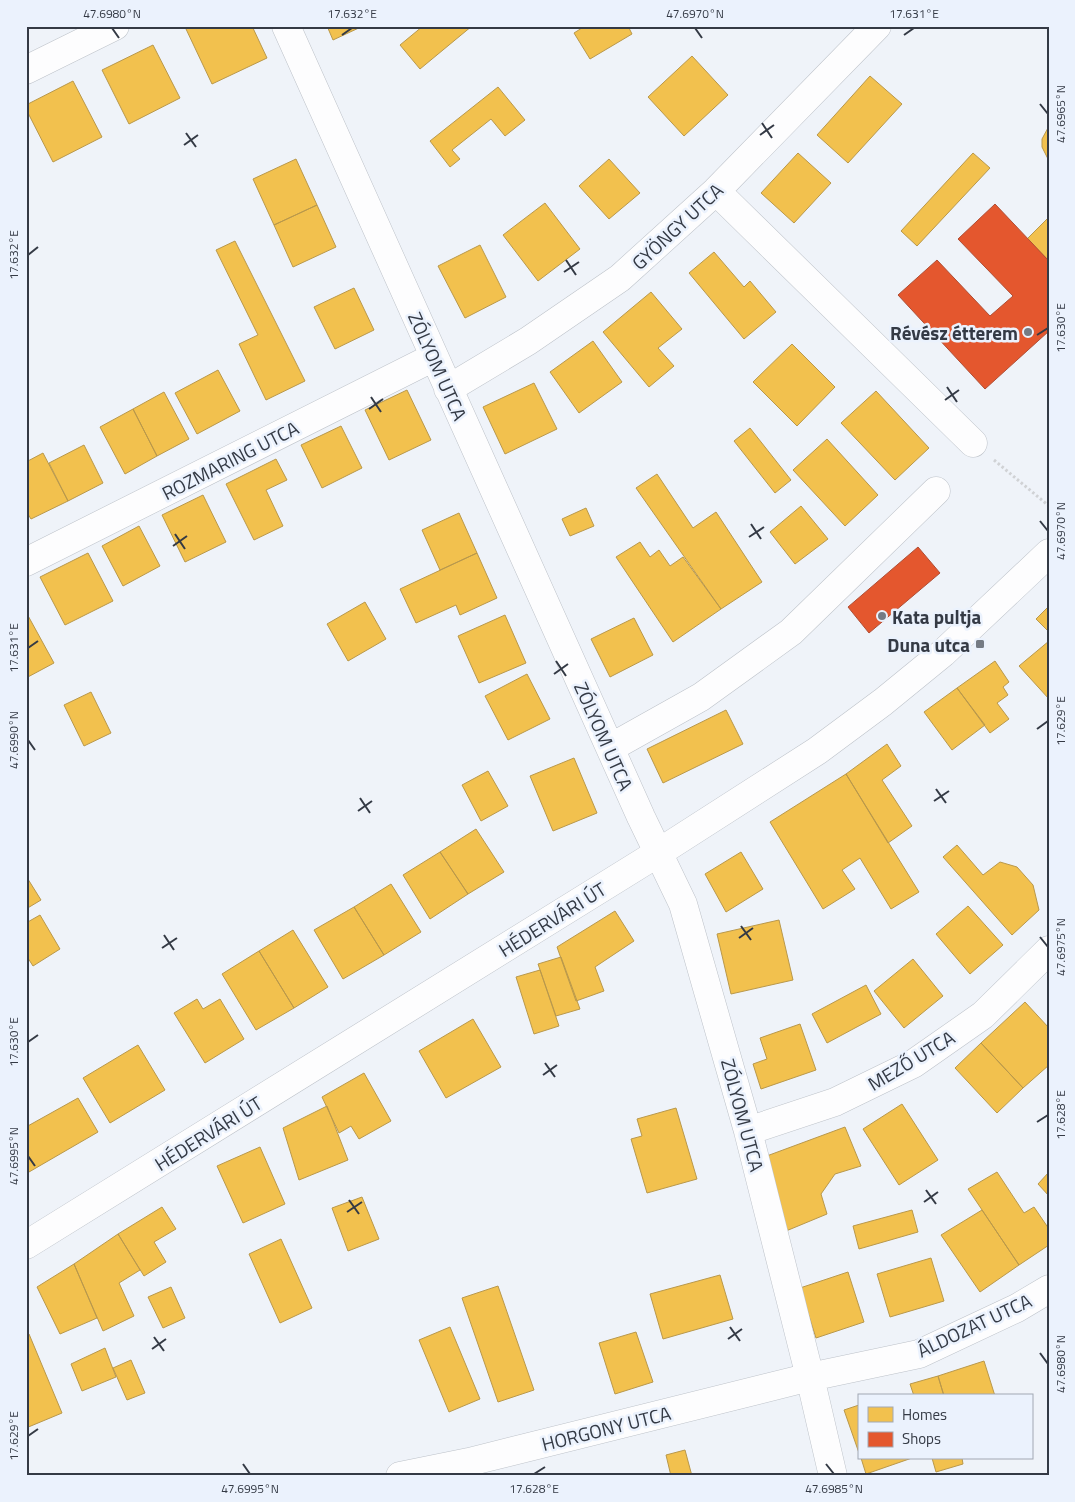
<svg xmlns="http://www.w3.org/2000/svg" width="1075" height="1502" font-family="'Titillium Web',sans-serif">
  <rect width="100%" height="100%" fill="#eff3f9"/>
  <!-- homes -->
  <path fill="#f2c14e" stroke="#b9984b" d="M191 26H252L267 58 212 84 186 29Z
    M327 26H363L333 40Z
    M423 26H472L420 69 400 45Z
    M585 26H628L632 34 590 59 574 33Z
    M153 45 180 98 129 124 102 70Z
    M692 56 728 95 684 136 648 97Z
    M870 76 902 104 848 163 817 135Z
    M73 81 102 137 53 162 26 109V105Z
    M498 87 525 120 505 136 491 119 452 150 460 159 450 167 430 141Z
    M1049 126V161L1042 147V139Z
    M798 153 831 183 794 223 761 193Z
    M973 153 990 168 917 246 901 231Z
    M296 159 317 205 274 225 253 179Z
    M609 159 640 193 609 219 579 186Z
    M545 203 580 249 538 281 503 235Z
    M317 205 336 247 293 267 274 225Z
    M1049 217V261L1027 239Z
    M235 241 305 381 266 400 239 344 258 335 216 250Z
    M480 245 506 297 465 318 438 266Z
    M714 252 744 287 750 281 776 312 744 339 689 273Z
    M354 288 374 330 335 349 314 307Z
    M651 292 682 329 658 348 674 366 649 387 603 332Z
    M593 341 622 382 579 413 550 372Z
    M792 344 835 387 797 426 753 382Z
    M218 370 240 411 197 434 175 393Z
    M534 383 557 429 505 454 483 407Z
    M407 390 431 440 389 460 365 410Z
    M876 391 929 448 895 480 841 423Z
    M164 392 189 439 157 456 133 409Z
    M133 409 157 456 125 474 100 427Z
    M341 426 362 468 322 488 301 445Z
    M750 428 791 480 775 493 734 441Z
    M827 439 878 495 845 526 793 470Z
    M84 445 103 483 68 501 49 463Z
    M43 453 68 501 31 519 26 511V462Z
    M276 459 287 480 266 490 283 526 254 540 226 484Z
    M657 474 693 528 716 512 762 582 721 609 636 488Z
    M203 495 226 542 185 562 162 515Z
    M801 506 828 539 795 564 770 532Z
    M586 508 594 526 570 536 562 519Z
    M459 513 477 553 440 570 422 530Z
    M139 526 160 566 123 586 102 546Z
    M640 542 650 557 659 550 670 566 683 557 721 609 673 642 616 557Z
    M88 553 113 601 65 625 40 577Z
    M477 553 497 598 460 615 456 605 416 623 400 589Z
    M365 602 386 639 348 661 327 624Z
    M1049 606V632L1036 619Z
    M26 612 54 663 26 678Z
    M505 615 526 663 479 683 458 636Z
    M634 618 653 655 610 677 591 639Z
    M1049 641V699L1019 666Z
    M995 661 1009 682 1003 687 1008 695 997 703 1009 719 990 733 957 688Z
    M527 674 550 719 508 740 485 696Z
    M957 688 985 725 952 750 924 712Z
    M91 692 111 733 84 746 64 705Z
    M726 710 743 744 663 783 647 749Z
    M887 744 901 766 882 780 912 826 888 843 846 774Z
    M574 758 597 813 553 831 530 776Z
    M488 771 508 806 481 821 462 785Z
    M846 774 919 892 891 909 860 858 842 870 855 889 823 909 770 822Z
    M476 829 504 872 468 894 440 852Z
    M957 845 983 875 1000 862 1017 867 1033 885 1039 910 1012 935 943 857Z
    M440 852 468 894 430 919 403 875Z
    M741 852 763 889 726 912 705 874Z
    M26 876 41 900 26 909Z
    M391 884 421 932 384 955 354 907Z
    M968 906 1003 945 970 974 936 934Z
    M354 907 384 955 343 979 314 930Z
    M615 911 634 941 595 967 604 991 576 1001 557 947Z
    M40 915 60 949 33 966 26 955V923Z
    M779 920 793 980 731 994 717 934Z
    M293 930 328 987 294 1008 259 951Z
    M259 951 294 1008 256 1030 222 974Z
    M561 957 580 1009 556 1016 538 964Z
    M913 959 943 996 904 1028 874 991Z
    M540 970 559 1026 534 1034 516 977Z
    M866 985 881 1014 827 1043 812 1014Z
    M197 999 203 1009 220 999 244 1039 205 1063 174 1013Z
    M1025 1002 1049 1028V1065L1023 1088 981 1043Z
    M473 1019 501 1067 446 1098 419 1051Z
    M800 1024 816 1070 761 1089 753 1064 767 1059 760 1038Z
    M981 1043 1023 1088 997 1113 955 1068Z
    M138 1045 165 1090 110 1123 83 1078Z
    M364 1073 391 1121 359 1139 351 1126 339 1133 322 1097Z
    M78 1098 98 1132 29 1172 26 1167V1127Z
    M902 1104 938 1160 899 1185 863 1129Z
    M327 1106 348 1160 299 1180 283 1128Z
    M676 1108 697 1179 647 1193 631 1139 642 1136 637 1119Z
    M845 1127 861 1166 835 1174 821 1194 827 1214 786 1231 764 1157Z
    M260 1147 285 1204 243 1223 217 1166Z
    M997 1172 1024 1213 1034 1207 1049 1229V1245L1019 1265 968 1189Z
    M1049 1172V1196L1038 1184Z
    M362 1197 379 1239 348 1251 332 1208Z
    M162 1207 176 1229 154 1242 166 1262 144 1276 118 1234Z
    M912 1210 918 1232 859 1249 853 1226Z
    M982 1210 1019 1265 980 1292 941 1235Z
    M118 1234 140 1270 119 1283 134 1316 103 1331 74 1264Z
    M281 1239 312 1308 280 1323 249 1254Z
    M931 1258 944 1301 890 1317 877 1274Z
    M74 1264 97 1318 60 1334 37 1287Z
    M848 1272 864 1322 816 1338 800 1288Z
    M720 1275 733 1319 663 1339 650 1294Z
    M498 1286 534 1390 498 1402 462 1298Z
    M171 1287 185 1318 163 1328 148 1297Z
    M450 1327 480 1399 449 1412 419 1340Z
    M636 1332 653 1382 615 1394 599 1343Z
    M29 1334 62 1413 26 1428V1335Z
    M105 1348 116 1377 82 1391 71 1364Z
    M131 1360 145 1393 127 1400 113 1368Z
    M984 1361 995 1396H944L938 1376Z
    M938 1376 944 1396H914L910 1384Z
    M859 1405V1453L844 1410Z
    M685 1450 692 1476H671L666 1455Z
    M861 1458H912L866 1474Z
    M932 1458H962L963 1464 936 1472Z"/>
  <!-- shops -->
  <path fill="#e4572e" stroke="#af4e35" d="M995 204 1049 261V331L985 389 898 295 937 260 990 316 1013 296 958 239Z
    M918 547 940 573 869 633 848 607Z"/>
  <g fill="none" stroke-linecap="round" stroke-linejoin="round">
    <defs>
      <path id="minor" d="M286 26 641 817 683 904 748 1131 810 1377 833 1476
        M26 70 115 26
        M716 191 973 443
        M448 389 528 341 620 278 716 191 877 26
        M26 562 434 357
        M610 748 701 697 791 632 936 491
        M748 1131 835 1102 913 1064 983 1015 1049 950
        M26 1245 658 853 817 751 883 702 943 653 1049 553
        M400 1476 469 1462 810 1377 919 1354 1017 1308 1049 1289"/>
    </defs>
    <!-- minor casing -->
    <use href="#minor" stroke="#bdc2c9" stroke-width="29"/>
    <!-- path -->
    <path stroke="#d0d2d5" stroke-width="3" stroke-dasharray="2.5 2.5" stroke-linecap="butt" d="M994 460 1049 506"/>
    <!-- minor -->
    <use href="#minor" stroke="#fdfdfe" stroke-width="28"/>
  </g>
  <!-- ticks -->
  <path fill="none" stroke="#343a45" stroke-width="2" d="M112 28 119 38M695 28 702 38M342 35 352 28M904 35 914 28M1040 104 1048 114M762 123 772 138M186 133 196 147M760 135 774 125M184 145 198 135M28 255 38 247M566 260 576 275M564 272 579 262M1037 335 1048 328M947 387 957 402M371 397 381 412M945 400 959 390M369 409 383 399M1040 521 1048 531M751 524 761 539M175 534 185 549M749 537 764 527M173 546 187 536M28 648 38 641M556 661 566 676M554 674 568 664M1037 729 1048 721M28 740 35 750M936 789 946 803M360 798 370 813M934 801 949 791M358 811 372 801M741 926 751 940M164 935 174 950M1040 937 1048 947M739 938 753 928M162 948 177 938M28 1042 38 1035M545 1063 555 1077M543 1075 557 1065M1037 1122 1048 1115M28 1156 35 1166M926 1190 936 1204M349 1200 359 1214M924 1202 938 1192M347 1212 362 1202M730 1327 740 1341M154 1337 164 1351M728 1339 742 1329M152 1349 166 1339M1040 1353 1048 1364M28 1436 38 1429M243 1464 250 1474M826 1464 834 1474M534 1474 545 1467"/>
  <!-- markers -->
  <g fill="#757b84" stroke="#ebf2fd" stroke-width="2">
    <circle cx="1028" cy="332" r="5"/>
    <circle cx="882" cy="616" r="5"/>
    <rect x="975" y="639" width="10" height="10" rx="2.5"/>
  </g>
  <g text-anchor="middle" dominant-baseline="central" stroke-width="5" stroke-linejoin="round" paint-order="stroke">
    <!-- street labels -->
    <g font-size="19" fill="#343a45" stroke="#ebf2fd">
      <text transform="translate(677 226) rotate(-43)">GYÖNGY UTCA</text>
      <text transform="translate(438 366) rotate(66)">ZÓLYOM UTCA</text>
      <text transform="translate(230 460) rotate(-27)">ROZMARING UTCA</text>
      <text transform="translate(604 736) rotate(66)">ZÓLYOM UTCA</text>
      <text transform="translate(552 919) rotate(-32)">HÉDERVÁRI ÚT</text>
      <text transform="translate(911 1060) rotate(-31)">MEZŐ UTCA</text>
      <text transform="translate(743 1115) rotate(75)">ZÓLYOM UTCA</text>
      <text transform="translate(208 1133) rotate(-32)">HÉDERVÁRI ÚT</text>
      <text transform="translate(974 1325) rotate(-25)">ÁLDOZAT UTCA</text>
      <text transform="translate(606 1428) rotate(-14)">HORGONY UTCA</text>
    </g>
    <!-- poi labels -->
    <g font-size="19" font-weight="bold" fill="#343a45" stroke="#ebf2fd" text-anchor="end">
      <text x="1018" y="332">Révész étterem</text>
      <text x="892" y="616" text-anchor="start">Kata pultja</text>
      <text x="970" y="644">Duna utca</text>
    </g>
  </g>
  <!-- border -->
  <rect width="1075" height="1502" fill="none" stroke="#ebf2fd" stroke-width="55"/>
  <!-- legend -->
  <rect x="858" y="1394" width="175" height="65" fill="#ebf2fd" stroke="#a2a8b3"/>
  <rect x="868" y="1407" width="25" height="15" fill="#f2c14e" stroke="#a2a8b3"/>
  <text x="902" y="1420" font-size="15" fill="#343a45">Homes</text>
  <rect x="868" y="1432" width="25" height="15" fill="#e4572e" stroke="#a2a8b3"/>
  <text x="902" y="1444" font-size="15" fill="#343a45">Shops</text>
  <rect x="28" y="28" width="1020" height="1446" fill="none" stroke="#343a45" stroke-width="2"/>
  <g font-size="12" text-anchor="middle" fill="#343a45">
    <text x="112" y="18">47.6980°N</text>
    <text x="352" y="18">17.632°E</text>
    <text x="695" y="18">47.6970°N</text>
    <text x="914" y="18">17.631°E</text>
    <text transform="translate(1061 114) rotate(-90)" y="4">47.6965°N</text>
    <text transform="translate(14 255) rotate(-90)" y="4">17.632°E</text>
    <text transform="translate(1061 328) rotate(-90)" y="4">17.630°E</text>
    <text transform="translate(1061 531) rotate(-90)" y="4">47.6970°N</text>
    <text transform="translate(14 648) rotate(-90)" y="4">17.631°E</text>
    <text transform="translate(1061 721) rotate(-90)" y="4">17.629°E</text>
    <text transform="translate(14 740) rotate(-90)" y="4">47.6990°N</text>
    <text transform="translate(1061 947) rotate(-90)" y="4">47.6975°N</text>
    <text transform="translate(14 1042) rotate(-90)" y="4">17.630°E</text>
    <text transform="translate(1061 1115) rotate(-90)" y="4">17.628°E</text>
    <text transform="translate(14 1156) rotate(-90)" y="4">47.6995°N</text>
    <text transform="translate(1061 1364) rotate(-90)" y="4">47.6980°N</text>
    <text transform="translate(14 1436) rotate(-90)" y="4">17.629°E</text>
    <text x="250" y="1493">47.6995°N</text>
    <text x="534" y="1493">17.628°E</text>
    <text x="834" y="1493">47.6985°N</text>
  </g>
</svg>
